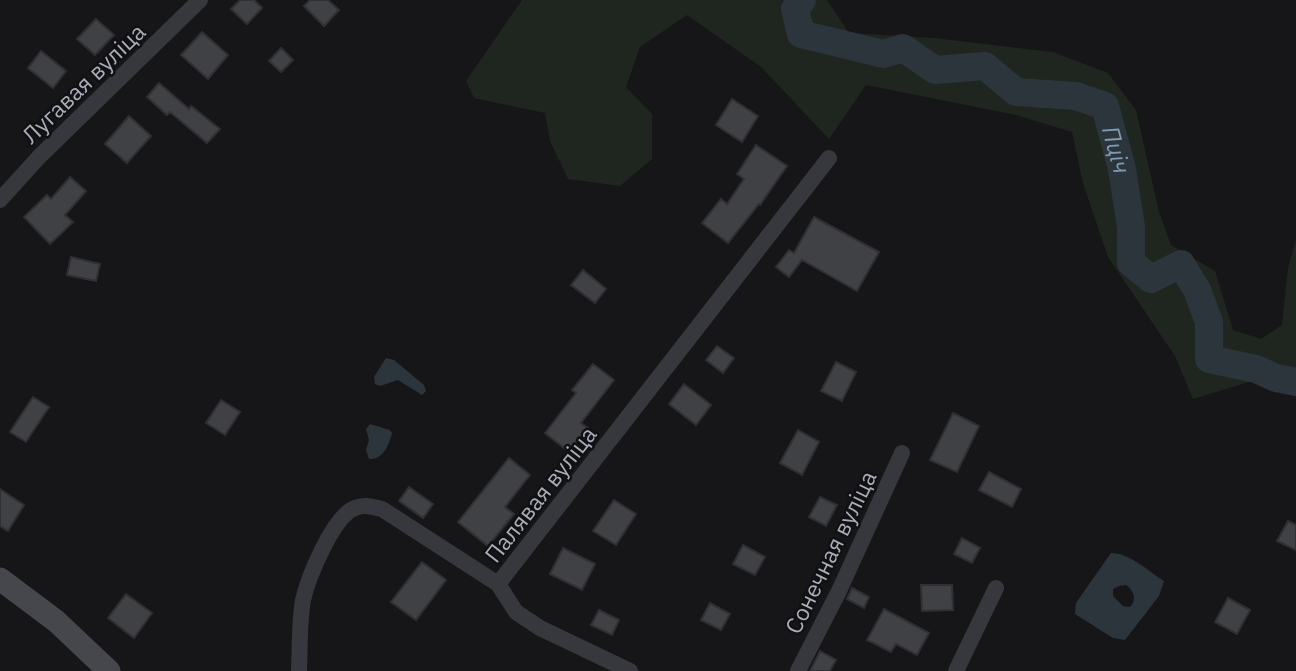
<svg xmlns="http://www.w3.org/2000/svg" width="1296" height="671" font-family="'IBM Plex Sans',sans-serif">
  <rect width="100%" height="100%" fill="#161618"/>
  <!-- green -->
  <path fill="#1e261f" d="M522 0H827L849 33 934 38 1053 52 1108 73 1136 110 1159 212 1171 245 1215 271 1233 330 1261 339 1282 325 1288 268 1296 239V387L1259 379 1193 399 1175 356 1108 257 1083 183 1072 132 1016 115 866 85 829 139 761 67 687 15 640 47 626 87 652 114V159L620 186 568 179 550 141 545 113 474 98 466 81Z"/>
  <!-- water -->
  <path fill="#2c353c" fill-rule="evenodd" d="M386 358 394 360 424 385 426 391 422 395 398 380 380 386 375 384 374 377Z
    M370 424 390 430 392 433C389 445 383 460 369 459L366 450 369 440 366 429Z
    M1111 553C1130 553 1148 571 1164 581L1159 596 1125 640 1113 638 1075 614 1076 603ZM1126 585C1134 590 1137 600 1130 607L1123 606 1113 596V589L1119 586Z"/>
  <g fill="none" stroke-linecap="round" stroke-linejoin="round">
    <!-- river -->
    <path stroke="#2c353c" stroke-width="28" id="s1" d="M802 0 795 9 801 34 883 54 903 48 935 70 985 66 1016 92 1076 96 1105 106 1122 169 1131 227V263L1151 279 1181 264 1197 290 1209 322V359L1256 369 1276 378 1296 382"/>
  </g>
  <!-- building -->
  <path fill="#404145" stroke="#303034" stroke-width="2" d="M240 0H254L262 8 247 24 231 9Z
    M310 0H328L339 10 324 26 304 6Z
    M96 19 114 35 95 55 77 39Z
    M202 32 228 55 208 79 181 55Z
    M281 48 293 60 281 72 269 61Z
    M41 51 66 71 53 88 28 68Z
    M159 83 189 109 191 106 220 129 207 143 170 112 167 115 147 97Z
    M732 99 758 116 742 142 716 125Z
    M129 116 151 136 127 163 105 144Z
    M756 145 787 166 760 205 759 204 728 243 702 223 721 199 727 204 744 179 737 174Z
    M70 177 86 191 65 215 73 222 50 244 24 217 47 195 51 199Z
    M814 217 879 252 857 291 802 260 789 277 776 267 789 250 794 253Z
    M71 257 100 264 96 281 67 275Z
    M583 270 606 289 595 303 571 285Z
    M717 346 734 358 723 373 706 360Z
    M836 362 856 372 842 401 821 391Z
    M593 364 614 380 581 423 588 428 569 452 545 433 576 393 572 390Z
    M684 384 711 405 696 425 669 404Z
    M33 397 49 407 26 442 10 432Z
    M221 400 240 412 225 435 206 423Z
    M953 413 979 426 957 472 930 460Z
    M798 430 819 442 802 475 780 463Z
    M509 458 530 475 505 507 514 514 488 546 458 522Z
    M989 472 1021 489 1012 507 979 490Z
    M409 487 433 504 423 518 399 501Z
    M0 489 24 505 8 531 0 526Z
    M820 497 837 505 826 526 809 517Z
    M614 500 636 514 616 545 593 531Z
    M1288 521 1296 525V550L1277 541Z
    M962 538 980 548 972 563 954 554Z
    M743 545 765 557 755 575 733 564Z
    M563 548 595 564 582 590 550 574Z
    M422 562 446 580 416 620 391 602Z
    M921 585H952L953 610 922 611Z
    M852 588 869 597 864 608 847 599Z
    M126 594 152 613 134 638 108 618Z
    M1228 598 1250 610 1237 634 1215 622Z
    M710 603 730 614 721 630 701 620Z
    M884 609 929 633 917 655 896 644 891 652 867 640Z
    M599 610 619 620 612 635 591 625Z
    M820 651 836 660 830 671H810Z"/>
  <g fill="none" stroke-linecap="round" stroke-linejoin="round">
    <!-- street -->
    <path stroke="#37383d" stroke-width="16" d="M0 200 39 157 200 0
      M498 584 516 612 540 628 630 671
      M299 671C300 648 299 623 303 600 308 578 333 516 355 508 365 504 372 507 382 509L498 584 829 158
      M798 671 839 591 902 453
      M956 671 996 588"/>
    <!-- secondary -->
    <path stroke="#45474d" stroke-width="23" d="M0 579 56 621 109 671"/>
  </g>
  <g text-anchor="middle" dominant-baseline="central" stroke-width="5" stroke-linejoin="round" paint-order="stroke">
    <!-- street labels -->
    <g font-size="23" fill="#a8adb8" stroke="#111113">
      <text transform="translate(83 83) rotate(-44)">Лугавая вуліца</text>
      <text transform="translate(540 494) rotate(-52)">Палявая вуліца</text>
      <text transform="translate(830 552) rotate(-64)">Сонечная вуліца</text>
    </g>
    <!-- water labels -->
    <g font-size="24" font-style="italic" fill="#7f9bb3" stroke="#111113">
      <text stroke="none"><textPath href="#s1" startOffset="408">Пціч</textPath></text>
    </g>
  </g>
</svg>
